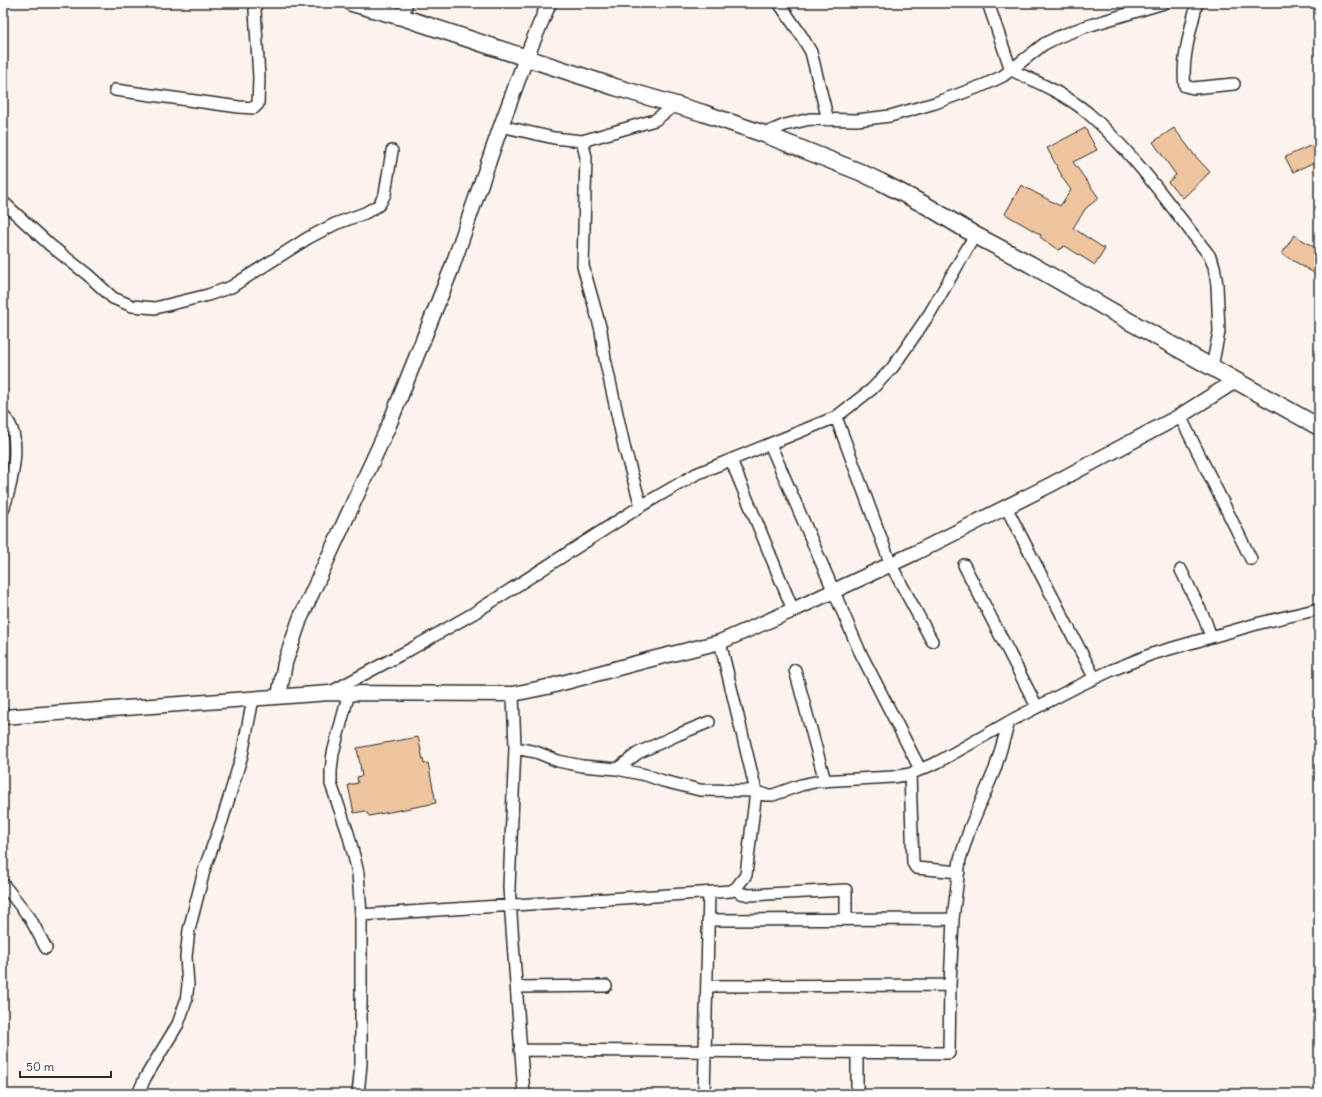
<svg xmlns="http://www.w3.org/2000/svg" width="1322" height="1097" font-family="Delius,sans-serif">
  <rect width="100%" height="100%" fill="#fcf3ec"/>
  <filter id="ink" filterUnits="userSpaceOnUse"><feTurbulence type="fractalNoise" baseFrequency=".025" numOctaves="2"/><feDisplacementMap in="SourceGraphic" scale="8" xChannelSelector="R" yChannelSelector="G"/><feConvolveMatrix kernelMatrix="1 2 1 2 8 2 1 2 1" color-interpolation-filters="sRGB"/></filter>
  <g filter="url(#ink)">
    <!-- building -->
    <path fill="#efc59f" stroke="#2b2b2b" d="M1085 128 1097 150 1073 162 1099 198 1086 208 1073 228 1105 249 1095 265 1065 246 1058 250 1040 237 1041 235 1005 214 1021 185 1060 206 1071 190 1061 176H1062L1047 148Z
      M1174 128 1196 157 1210 172 1183 198 1168 182 1176 175 1153 142Z
      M1319 142V160L1293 172 1285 157Z
      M1294 235 1319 250V276L1282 254Z
      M418 737 424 764 428 763 436 803 369 816 365 811 354 813 348 785 358 783 357 777 362 776 357 748Z"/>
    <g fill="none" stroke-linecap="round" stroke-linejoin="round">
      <defs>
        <path id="minor" d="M779 3 801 35 811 52 828 120
          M988 3 1011 70C1037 82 1065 94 1088 113 1134 153 1171 207 1209 255L1214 266 1217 285 1219 332 1212 367
          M1197 3C1191 27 1181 62 1185 86L1193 88 1234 84
          M402 17 407 3
          M115 90 239 107 254 108 258 104 259 78 255 10 256 3
          M501 126 554 138 582 141 655 120 675 105
          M764 134 785 125 810 119 857 120 890 116 935 103 984 85 1003 76 1044 44 1058 37 1084 27 1164 3
          M582 141 586 157 583 266 601 330 605 359 625 450 641 506
          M3 202 50 245 88 275 113 298 132 306 155 308 208 295 231 287 308 238 335 224 365 213 379 205 385 194 392 151
          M3 416C25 433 11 487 3 510
          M1180 416 1251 559
          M836 417 891 565 932 641
          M770 444 860 652 920 769
          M731 460 793 610
          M1006 507 1094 677
          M964 565 1037 707
          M1181 570 1205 620 1211 637
          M795 670 825 781
          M329 693 411 649 474 613 641 506 696 474 836 417 872 389 893 367 930 313 975 235
          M349 693 333 753 331 771V784L348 833 354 856 358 873 361 915V1064L358 1094
          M513 694 515 748 509 887 524 1094
          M515 748 536 752 558 761 582 766 617 769 646 775 663 781 700 790 756 791 765 795H773L801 785 819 781 893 777 910 774 938 762 1014 719 1076 687 1112 670 1152 654 1260 623 1319 609
          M617 769 638 753 677 735 709 722
          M910 774 913 863 916 868 959 872
          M3 884 30 918 46 948
          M736 888 740 893 749 895 846 890V919
          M361 915 731 891 736 888 746 875 756 791 720 642
          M709 920 953 919
          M707 986 950 985
          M517 987 606 986
          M520 1050 949 1053 950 985 953 919 960 859 970 828 995 769 1009 722
          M138 1094 145 1078 178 1024 186 1001 188 985 186 957 189 930 205 867 222 821 242 755 253 699
          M704 1094 709 893
          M857 1094V1053"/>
        <path id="tertiary" d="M279 696 285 663 300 619 389 425 451 270 501 126 526 58 549 3
          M3 717 329 693 513 694 547 687 648 660 720 642 793 610 915 553 1052 484 1180 416 1235 381"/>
        <path id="secondary" d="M352 3 402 17 615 87 703 113 764 134 860 172 881 182 927 206 975 235 1030 264 1127 320 1319 427"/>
      </defs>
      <!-- minor casing -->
      <use href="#minor" stroke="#2b2b2b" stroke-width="14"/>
      <!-- tertiary casing -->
      <use href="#tertiary" stroke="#2b2b2b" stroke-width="17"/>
      <!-- secondary casing -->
      <use href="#secondary" stroke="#2b2b2b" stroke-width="19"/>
      <!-- minor -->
      <use href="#minor" stroke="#fff" stroke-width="11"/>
      <!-- tertiary -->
      <use href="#tertiary" stroke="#fff" stroke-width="14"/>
      <!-- secondary -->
      <use href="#secondary" stroke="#fff" stroke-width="16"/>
    </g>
  </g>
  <!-- margin -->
  <rect width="1322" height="1097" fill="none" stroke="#fff" stroke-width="16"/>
  <rect x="8" y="8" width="1306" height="1081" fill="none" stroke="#2b2b2b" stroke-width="1.5" filter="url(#ink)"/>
  <!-- scale -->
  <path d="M20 1071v6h91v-6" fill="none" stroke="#2b2b2b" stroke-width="2"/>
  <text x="26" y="1071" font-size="12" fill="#2b2b2b" stroke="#ffffff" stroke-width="3" paint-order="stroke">50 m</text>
</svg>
